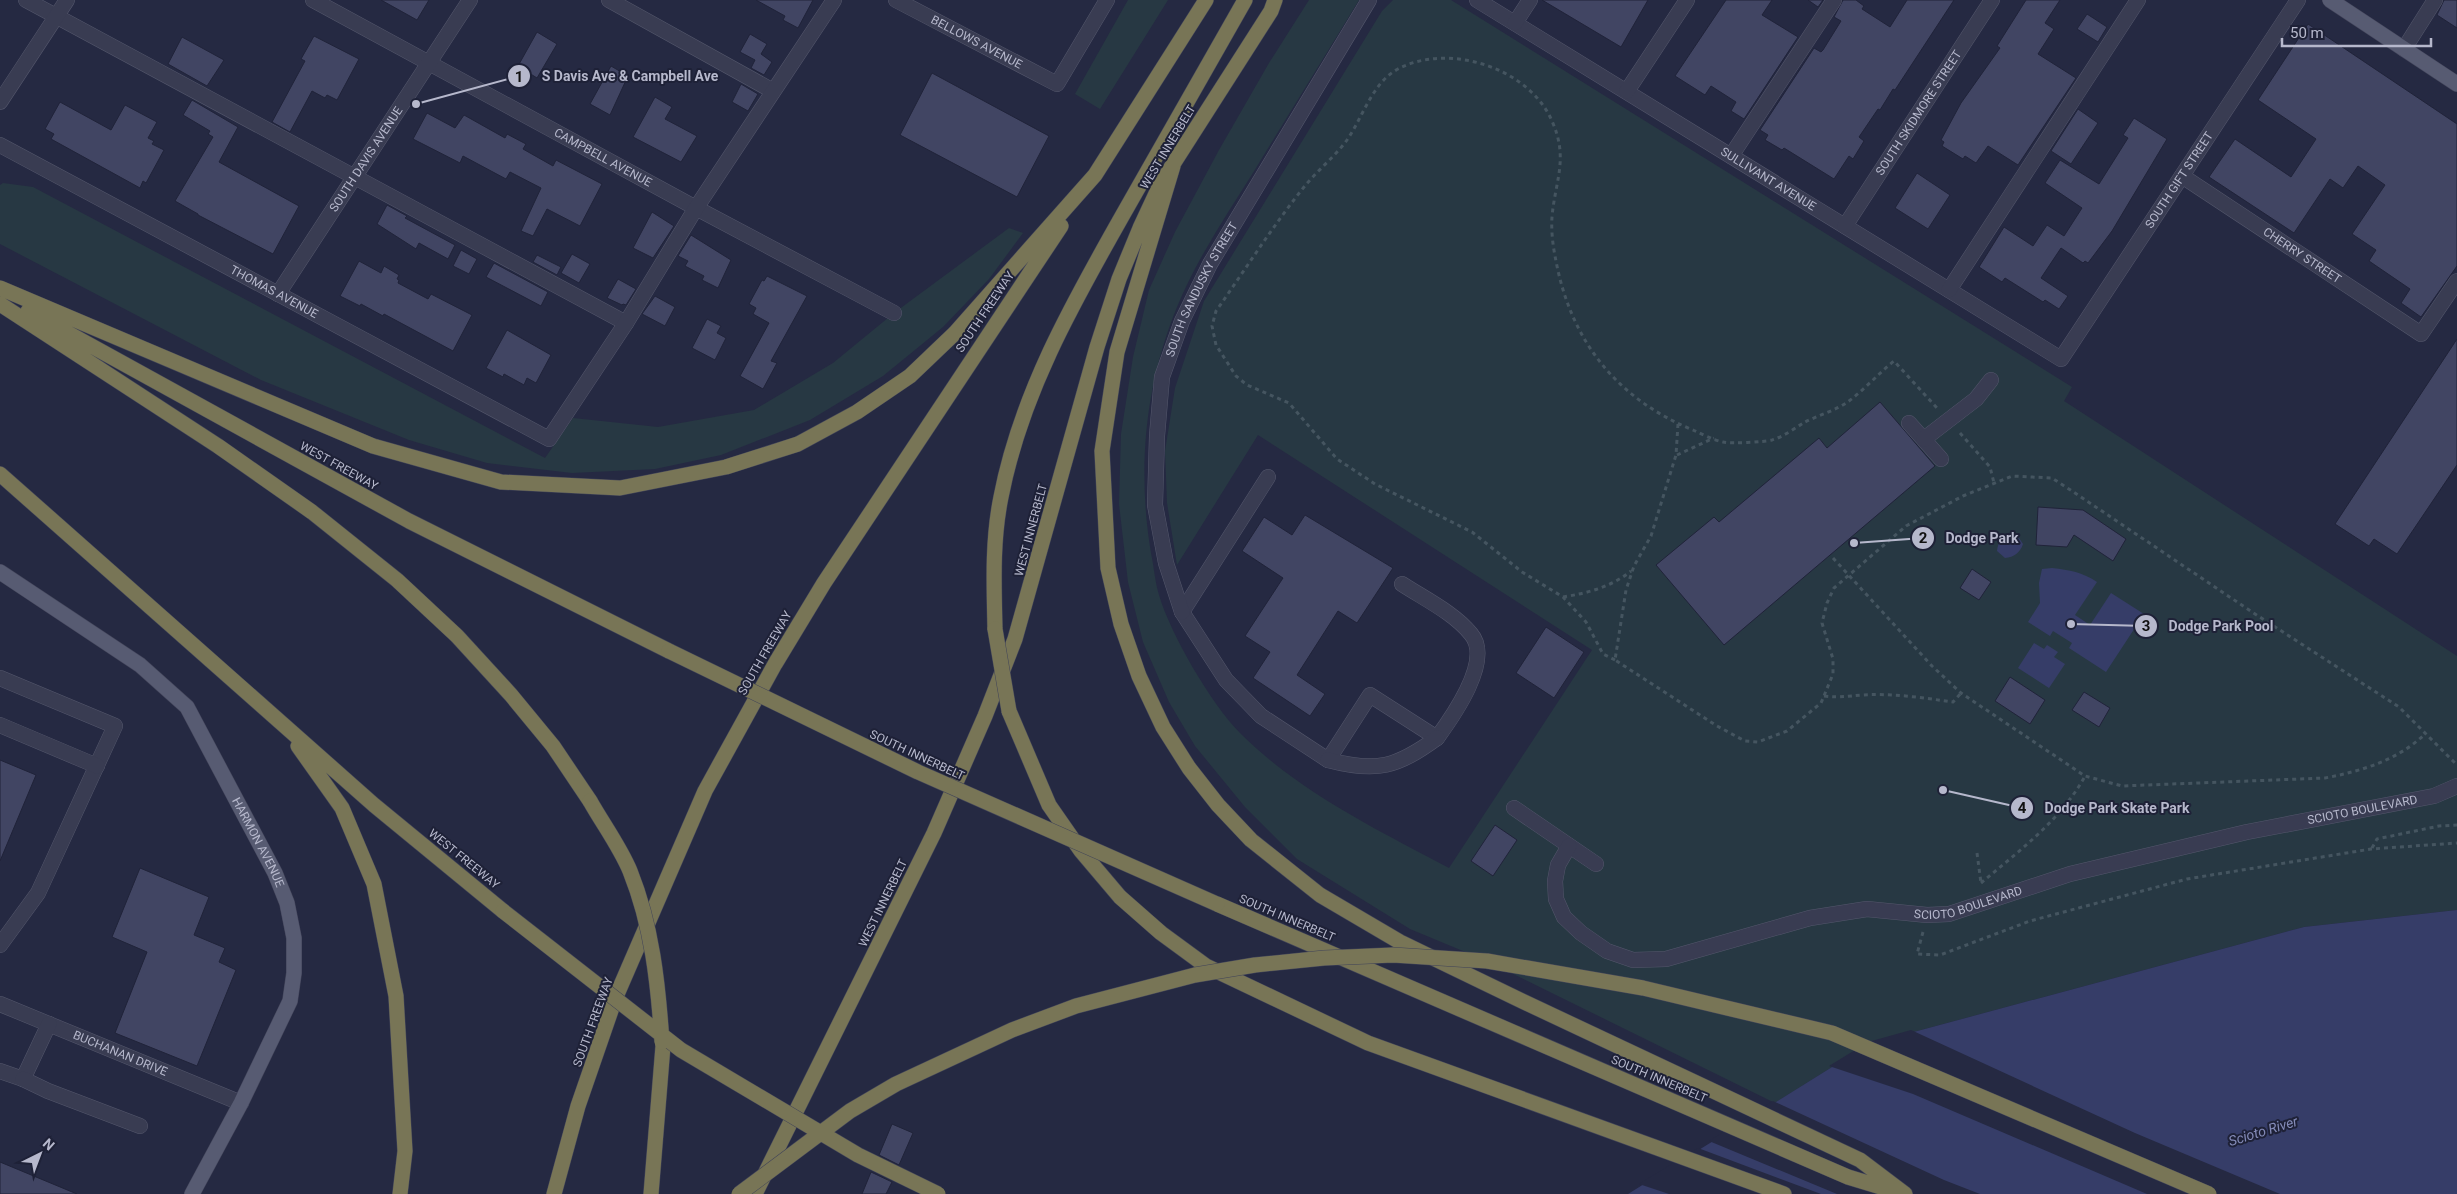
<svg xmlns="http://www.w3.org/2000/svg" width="2457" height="1194" font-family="Roboto,sans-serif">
  <rect width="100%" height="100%" fill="#252942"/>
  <!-- green -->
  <path fill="#273843" d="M1128 0H1168L1100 109 1075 94Z
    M1309 0H1359C1325 56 1290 112 1256 168 1228 213 1197 258 1177 307 1145 385 1137 470 1151 553 1154 567 1155 582 1159 595 1170 633 1211 704 1240 733 1299 792 1376 829 1449 868L1592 650 1258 435 1177 565 1167 503 1165 451 1175 388 1204 301 1382 11 1393 0H1451L2072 387 2064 401 2457 656V910L2304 927 1869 1044 1775 1103 1487 961 1410 929 1297 859 1245 807 1195 746 1169 702 1143 642 1128 582 1119 504 1121 434 1133 357 1149 290 1175 232 1219 150 1269 63Z
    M3 183 33 187 545 458 573 418 658 427 754 410 833 363 894 313 1009 228 1023 233 989 279 943 327 883 376 810 420 721 455 655 469 572 473 487 463 409 440 261 380 0 244V185Z"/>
  <!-- water -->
  <path fill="#363d68" d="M2011 534 2017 535 2023 544C2020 553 2014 557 2005 558L1997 551C1998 542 2002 537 2011 534Z
    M2052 568C2070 570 2082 572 2097 582L2075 615 2090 625 2111 593 2144 614 2106 672 2069 648 2072 643 2053 631 2050 636 2028 622 2040 603 2039 583 2042 569Z
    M2034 643 2044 649 2047 645 2058 652 2054 657 2065 664 2049 688 2018 668Z
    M2457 910V1194H1628L1869 1044 2304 927Z"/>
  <!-- pier -->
  <path fill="#252942" d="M1911 1030 2135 1133 2280 1194H2147L1913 1094 1829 1066 1868 1042Z
    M1773 1101 1944 1180 1980 1194H1837L1709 1141Z
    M1698 1148 1821 1194H1669L1639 1184Z"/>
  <!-- building -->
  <path fill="#414563" stroke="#202339" d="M381 0H429L417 20Z
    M756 0H813L798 28 783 20 785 16Z
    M1542 0H1648L1621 47Z
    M1726 0H1772L1762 15 1798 37 1744 119 1731 111 1736 102 1711 86 1705 95 1675 76Z
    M1808 0H1823L1818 7Z
    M1843 0H1856L1864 6 1862 9 1890 27 1907 0H1954L1895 90 1893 89 1880 110 1878 109 1859 137 1864 141 1853 159 1849 156 1834 179 1784 148 1782 150 1765 140 1768 135 1760 130 1814 48 1821 52 1823 50 1841 21 1834 17Z
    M2026 0H2060L2045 23 2054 29 2038 54 2076 78 2018 165 1988 146 1976 163 1965 156 1963 159 1942 146 1944 142 1941 140 1961 103 2000 48 1997 46Z
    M2444 0H2457V28L2437 15Z
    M2087 14 2107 27 2098 42 2077 29Z
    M2308 24 2457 124V266L2421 317 2401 303 2410 289 2369 261 2376 250 2352 234 2385 185 2358 166 2343 188 2330 179 2294 233 2209 177 2235 139 2291 177 2316 139 2258 100Z
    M537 32 557 44 537 78 518 66Z
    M750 34 767 44 761 54 772 62 764 75 751 68 755 60 740 52Z
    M314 36 359 59 337 100 327 95 325 98 312 91 290 132 272 122 305 61 301 59Z
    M182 37 224 60 207 86 168 64Z
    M611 66 628 76 610 115 590 104Z
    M932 73 1049 136 1017 197 900 135Z
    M741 84 758 94 748 111 732 102Z
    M655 97 672 107 665 119 697 136 681 162 633 137Z
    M192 100 238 127 219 162 299 206 273 254 198 215V214L175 201 213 137 208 134 210 131 183 115Z
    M60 102 111 130 125 105 157 122 148 138 154 141 152 144 164 150 146 183 143 181 140 188 51 139 54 134 45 129Z
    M2078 109 2098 123 2071 164 2051 151Z
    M427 113 455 128 464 115 505 138 507 134 526 144 523 149 553 166 556 160 602 184 580 226 547 209 533 236 521 231 541 188 510 172 506 179 463 156 460 163 413 139Z
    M2134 118 2167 139 2112 231 2088 263 2085 261 2083 263 2061 248 2041 278 2068 296 2059 309 2045 300 2043 302 2005 278 2002 282 1979 267 2004 227 2033 246 2047 225 2064 236 2082 208 2045 183 2060 160 2099 184 2128 138 2123 135Z
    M1917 173 1950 195 1928 229 1895 208Z
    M387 205 407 216 405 218 455 245 448 259 419 243 416 249 377 224Z
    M652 212 674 226 653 258 633 248Z
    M691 235 731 260 718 288 702 280 704 276 685 266 688 261 678 256Z
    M461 250 477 259 469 274 453 266Z
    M572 254 590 264 579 283 561 273Z
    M537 255 561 267 557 275 533 262Z
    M359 261 381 273 384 266 399 275 397 279 399 280 398 283 428 299 431 294 472 315 453 351 384 314 383 316 361 304 360 306 340 296Z
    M494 263 548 292 541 306 486 277Z
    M767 276 807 296 771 361 777 363 763 389 740 376 769 323 753 314 756 308 749 304 762 280 764 281Z
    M618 279 636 289 626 305 623 304 622 305 607 298Z
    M655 296 675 307 665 326 642 314Z
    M707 319 721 326 717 333 726 338 715 360 692 348Z
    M507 330 551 355 536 383 527 378 524 385 504 374 503 377 486 368Z
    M2457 339V465L2397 554 2374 539 2369 546 2335 524Z
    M1880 402 1935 466 1724 645 1656 565 1714 517 1719 522 1819 438 1827 448Z
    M2038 507 2083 510 2126 539 2113 561 2074 535 2067 547 2036 545Z
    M1305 515 1393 568 1357 623 1338 611 1297 675 1325 694 1310 716 1253 678 1270 652 1245 636 1283 578 1242 551 1264 517 1292 535Z
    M1972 569 1991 582 1979 600 1960 588Z
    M1546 627 1584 652 1554 698 1516 673Z
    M2010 677 2045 700 2030 724 1995 701Z
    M2084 692 2110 708 2099 727 2072 710Z
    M0 760 36 775 0 861Z
    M1495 825 1517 840 1493 876 1471 861Z
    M140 868 209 897 194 935 225 948 219 962 236 970 197 1066 115 1033 147 952 112 937Z
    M892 1124 913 1133 899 1165 879 1155Z
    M0 1162 77 1194H0Z
    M871 1172 892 1182 886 1194H862Z"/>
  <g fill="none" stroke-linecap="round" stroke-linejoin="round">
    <defs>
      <g id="minor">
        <path d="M26 0 626 323"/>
        <path id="s1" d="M313 0 696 208 894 313"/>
        <path d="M609 0 773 91"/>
        <path id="s2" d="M896 0 1057 84 1107 0"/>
        <path id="s3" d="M1477 0 2061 359 2298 0"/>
        <path d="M1515 23 1530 0"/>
        <path d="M2404 49 2435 0"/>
        <path d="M1627 91 1687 0"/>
        <path d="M0 102 67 0"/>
        <path id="s4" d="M0 145 549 439 626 323 696 208 834 0"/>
        <path d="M1731 156 1834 0"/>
        <path id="s5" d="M2182 176 2421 334 2457 281"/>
        <path id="s6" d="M1845 226 1992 0"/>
        <path d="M1949 290 2138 0"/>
        <path id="s7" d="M278 294 470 0"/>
        <path d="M1909 423 1941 459"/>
        <path d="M1924 439 1976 399 1991 380"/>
        <path d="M1268 477 1182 612 1226 680 1261 716 1328 760 1370 695 1437 738C1453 716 1493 660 1471 634 1454 613 1425 599 1402 584"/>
        <path id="s8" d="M1182 612 1166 563 1155 505 1157 436 1162 377 1182 321 1210 264 1369 0"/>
        <path d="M0 678 115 726 38 893 0 945"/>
        <path d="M0 725 97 766"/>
        <path d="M1328 760C1377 773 1397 767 1437 738"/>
        <path d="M1514 808 1596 864"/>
        <path id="s9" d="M1569 846 1558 865 1555 881 1556 899 1564 917 1581 933 1607 951 1633 960 1666 959 1810 918 1867 909 1927 915 1949 914 2070 874 2247 832 2434 796 2457 786"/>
        <path id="s10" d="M0 1004 241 1103"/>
        <path d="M0 1071 23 1079 49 1024"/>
        <path d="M23 1079 48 1091 140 1126"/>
      </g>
      <g id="major">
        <path d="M2330 0 2457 84"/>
        <path id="s11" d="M0 572 140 665 187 707 275 873 287 903 294 938V973L290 1001 241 1103 192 1194"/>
      </g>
      <path id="highway" d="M1173 166 1117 352 1102 451 1108 568 1121 624 1139 676 1163 727 1189 768 1218 805 1251 840 1320 895 1400 942 1522 1001 1860 1160 1905 1194
        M0 288 373 446 501 482 620 488 726 467 798 444 857 412 910 376 955 333 1095 175 1206 0
        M0 304 218 446 312 512 397 580 457 636 511 695 553 746 590 801
        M28 311 409 521 669 651
        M0 474 374 805 503 911
        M995 629C994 585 992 541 1001 497 1021 393 1074 301 1125 211 1165 140 1205 70 1245 0
        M1009 711 1049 805 1081 851 1120 897 1161 933 1206 966 1368 1043 1784 1194
        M298 746 342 808 374 884 396 996 405 1151 400 1194
        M1217 904 1848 1177 1897 1192
        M554 1194 578 1106 615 999 705 791 775 664 824 583 1061 226
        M651 1194 663 1046
        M755 1194 934 833 985 716 1015 639 1097 347 1119 279 1140 228 1161 183 1271 11 1275 0"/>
    </defs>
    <!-- minor casing -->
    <use href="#minor" stroke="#54576c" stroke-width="16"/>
    <!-- major casing -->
    <use href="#major" stroke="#43455b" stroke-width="16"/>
    <!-- highway casing -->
    <use href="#highway" stroke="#414459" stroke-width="16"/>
    <!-- path -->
    <path stroke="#455560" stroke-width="3" stroke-dasharray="4 4" stroke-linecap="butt" d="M1678 424 1676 455 1651 536 1634 566 1626 590 1615 660 1717 726 1745 741 1758 742 1787 731 1821 703 1833 674V659L1822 623 1827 603 1834 588 1906 526 1963 496 2012 476 2052 478 2075 493 2252 612 2399 707 2457 765
      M1960 433 1990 467 1994 483
      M1677 455 1714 438
      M1833 558 1932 666 1961 693 2085 776 2122 786 2325 778C2362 771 2398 760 2425 734
      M1563 597C1588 593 1611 587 1631 571
      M1615 660 1603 654 1586 622 1563 597 1522 572 1472 532 1375 484 1337 459 1289 403 1247 385 1236 376 1216 345 1212 326 1216 311C1245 270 1272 227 1304 187 1316 172 1332 159 1344 144 1362 121 1371 83 1398 69 1449 42 1529 68 1552 121 1569 159 1555 181 1552 217 1551 231 1553 247 1556 261 1571 341 1617 399 1693 430 1702 434 1713 440 1723 442 1732 444 1763 442 1772 440 1783 437 1795 428 1805 422 1819 415 1837 410 1849 401 1865 389 1878 374 1894 361L1937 408
      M1824 696C1840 698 1848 696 1863 695 1892 693 1924 698 1953 702L1961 693
      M2372 848 2377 839 2439 826 2457 825
      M1977 853 1981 883
      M1981 883C2019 851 2061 820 2085 776
      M1923 932 1917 954 1940 955 2030 921 2187 879 2371 849 2457 843"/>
    <!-- minor -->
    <use href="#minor" stroke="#393c52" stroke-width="15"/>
    <!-- major -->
    <use href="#major" stroke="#575b72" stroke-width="15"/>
    <!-- highway -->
    <use href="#highway" stroke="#787556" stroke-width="15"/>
    <defs>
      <path id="highway-bridge" d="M995 629 1009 711
        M669 651 918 772 1217 904
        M590 801C603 824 620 847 630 871 652 926 658 982 662 1042
        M503 911 681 1050 858 1155 938 1194
        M739 1194 850 1111 896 1084 1012 1030 1076 1006 1195 975 1255 965 1324 958 1393 955 1487 961 1643 988 1832 1033 2209 1194"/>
    </defs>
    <!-- highway-bridge casing -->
    <use href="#highway-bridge" stroke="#414459" stroke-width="16" stroke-linecap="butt"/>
    <!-- highway-bridge -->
    <use href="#highway-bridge" stroke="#787556" stroke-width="15"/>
  </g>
  <g text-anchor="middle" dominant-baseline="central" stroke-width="4" stroke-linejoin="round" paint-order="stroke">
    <!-- street labels -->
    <g font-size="12" fill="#b6b8cc" stroke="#1e2137">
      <text stroke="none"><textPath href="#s2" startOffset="91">BELLOWS AVENUE</textPath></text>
      <text stroke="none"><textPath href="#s6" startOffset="135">SOUTH SKIDMORE STREET</textPath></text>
      <text transform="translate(1168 147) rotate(-59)">WEST INNERBELT</text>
      <text stroke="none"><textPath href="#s1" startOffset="330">CAMPBELL AVENUE</textPath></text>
      <text stroke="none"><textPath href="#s7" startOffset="161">SOUTH DAVIS AVENUE</textPath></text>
      <text stroke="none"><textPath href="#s3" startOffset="342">SULLIVANT AVENUE</textPath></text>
      <text stroke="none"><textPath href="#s3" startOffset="900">SOUTH GIFT STREET</textPath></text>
      <text stroke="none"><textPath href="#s5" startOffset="144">CHERRY STREET</textPath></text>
      <text stroke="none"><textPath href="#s8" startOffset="335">SOUTH SANDUSKY STREET</textPath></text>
      <text stroke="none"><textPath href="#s4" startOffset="311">THOMAS AVENUE</textPath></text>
      <text transform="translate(985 312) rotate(-56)">SOUTH FREEWAY</text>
      <text transform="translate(339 466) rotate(29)">WEST FREEWAY</text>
      <text transform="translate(1031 530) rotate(-75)">WEST INNERBELT</text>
      <text transform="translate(765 653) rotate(-60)">SOUTH FREEWAY</text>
      <text transform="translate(917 755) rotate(25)">SOUTH INNERBELT</text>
      <text stroke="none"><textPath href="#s9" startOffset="908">SCIOTO BOULEVARD</textPath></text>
      <text stroke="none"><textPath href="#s11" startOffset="384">HARMON AVENUE</textPath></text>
      <text transform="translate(464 859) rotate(39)">WEST FREEWAY</text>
      <text stroke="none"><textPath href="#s9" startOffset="502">SCIOTO BOULEVARD</textPath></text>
      <text transform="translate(883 903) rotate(-64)">WEST INNERBELT</text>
      <text transform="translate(1287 918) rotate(23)">SOUTH INNERBELT</text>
      <text transform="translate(593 1022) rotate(-70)">SOUTH FREEWAY</text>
      <text stroke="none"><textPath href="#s10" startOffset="130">BUCHANAN DRIVE</textPath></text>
      <text transform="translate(1659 1079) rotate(23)">SOUTH INNERBELT</text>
    </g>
    <!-- water labels -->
    <g font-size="14" font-style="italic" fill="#848bb8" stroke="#1e2137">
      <text transform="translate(2263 1131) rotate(-17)">Scioto River</text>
    </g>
  </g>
  <!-- callouts -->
  <path fill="none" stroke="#b6b8cc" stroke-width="2" d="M416 104L519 76M1854 543L1923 538M2071 624L2146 626M1943 790L2022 808"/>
  <g fill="#b6b8cc" stroke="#1e2137" stroke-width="2">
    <circle cx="416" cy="104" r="5"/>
    <circle cx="1854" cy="543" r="5"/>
    <circle cx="2071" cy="624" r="5"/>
    <circle cx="1943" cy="790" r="5"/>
    <circle cx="519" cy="76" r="12"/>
    <circle cx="1923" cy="538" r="12"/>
    <circle cx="2146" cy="626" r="12"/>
    <circle cx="2022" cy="808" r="12"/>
  </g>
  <g font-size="15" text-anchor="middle" font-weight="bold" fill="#111">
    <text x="519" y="82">1</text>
    <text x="1923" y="543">2</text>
    <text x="2146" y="631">3</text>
    <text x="2022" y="813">4</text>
  </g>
  <g font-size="14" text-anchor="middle" font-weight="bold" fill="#b6b8cc" stroke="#1e2137" stroke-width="4" stroke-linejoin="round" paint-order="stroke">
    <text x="630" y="81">S Davis Ave &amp; Campbell Ave</text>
    <text x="1982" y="543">Dodge Park</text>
    <text x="2221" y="631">Dodge Park Pool</text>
    <text x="2117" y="813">Dodge Park Skate Park</text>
  </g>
  <!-- north arrow -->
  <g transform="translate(40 1154) rotate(42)" stroke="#1e2137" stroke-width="4" paint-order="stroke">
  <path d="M0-4L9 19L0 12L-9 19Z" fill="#b6b8cc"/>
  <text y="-8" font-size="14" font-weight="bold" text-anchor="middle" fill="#b6b8cc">N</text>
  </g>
  <!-- scale -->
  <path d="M2282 38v8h149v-8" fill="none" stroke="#b6b8cc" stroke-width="2.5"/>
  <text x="2290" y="38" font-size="15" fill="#b6b8cc" stroke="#1e2137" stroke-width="4" paint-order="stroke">50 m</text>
</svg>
